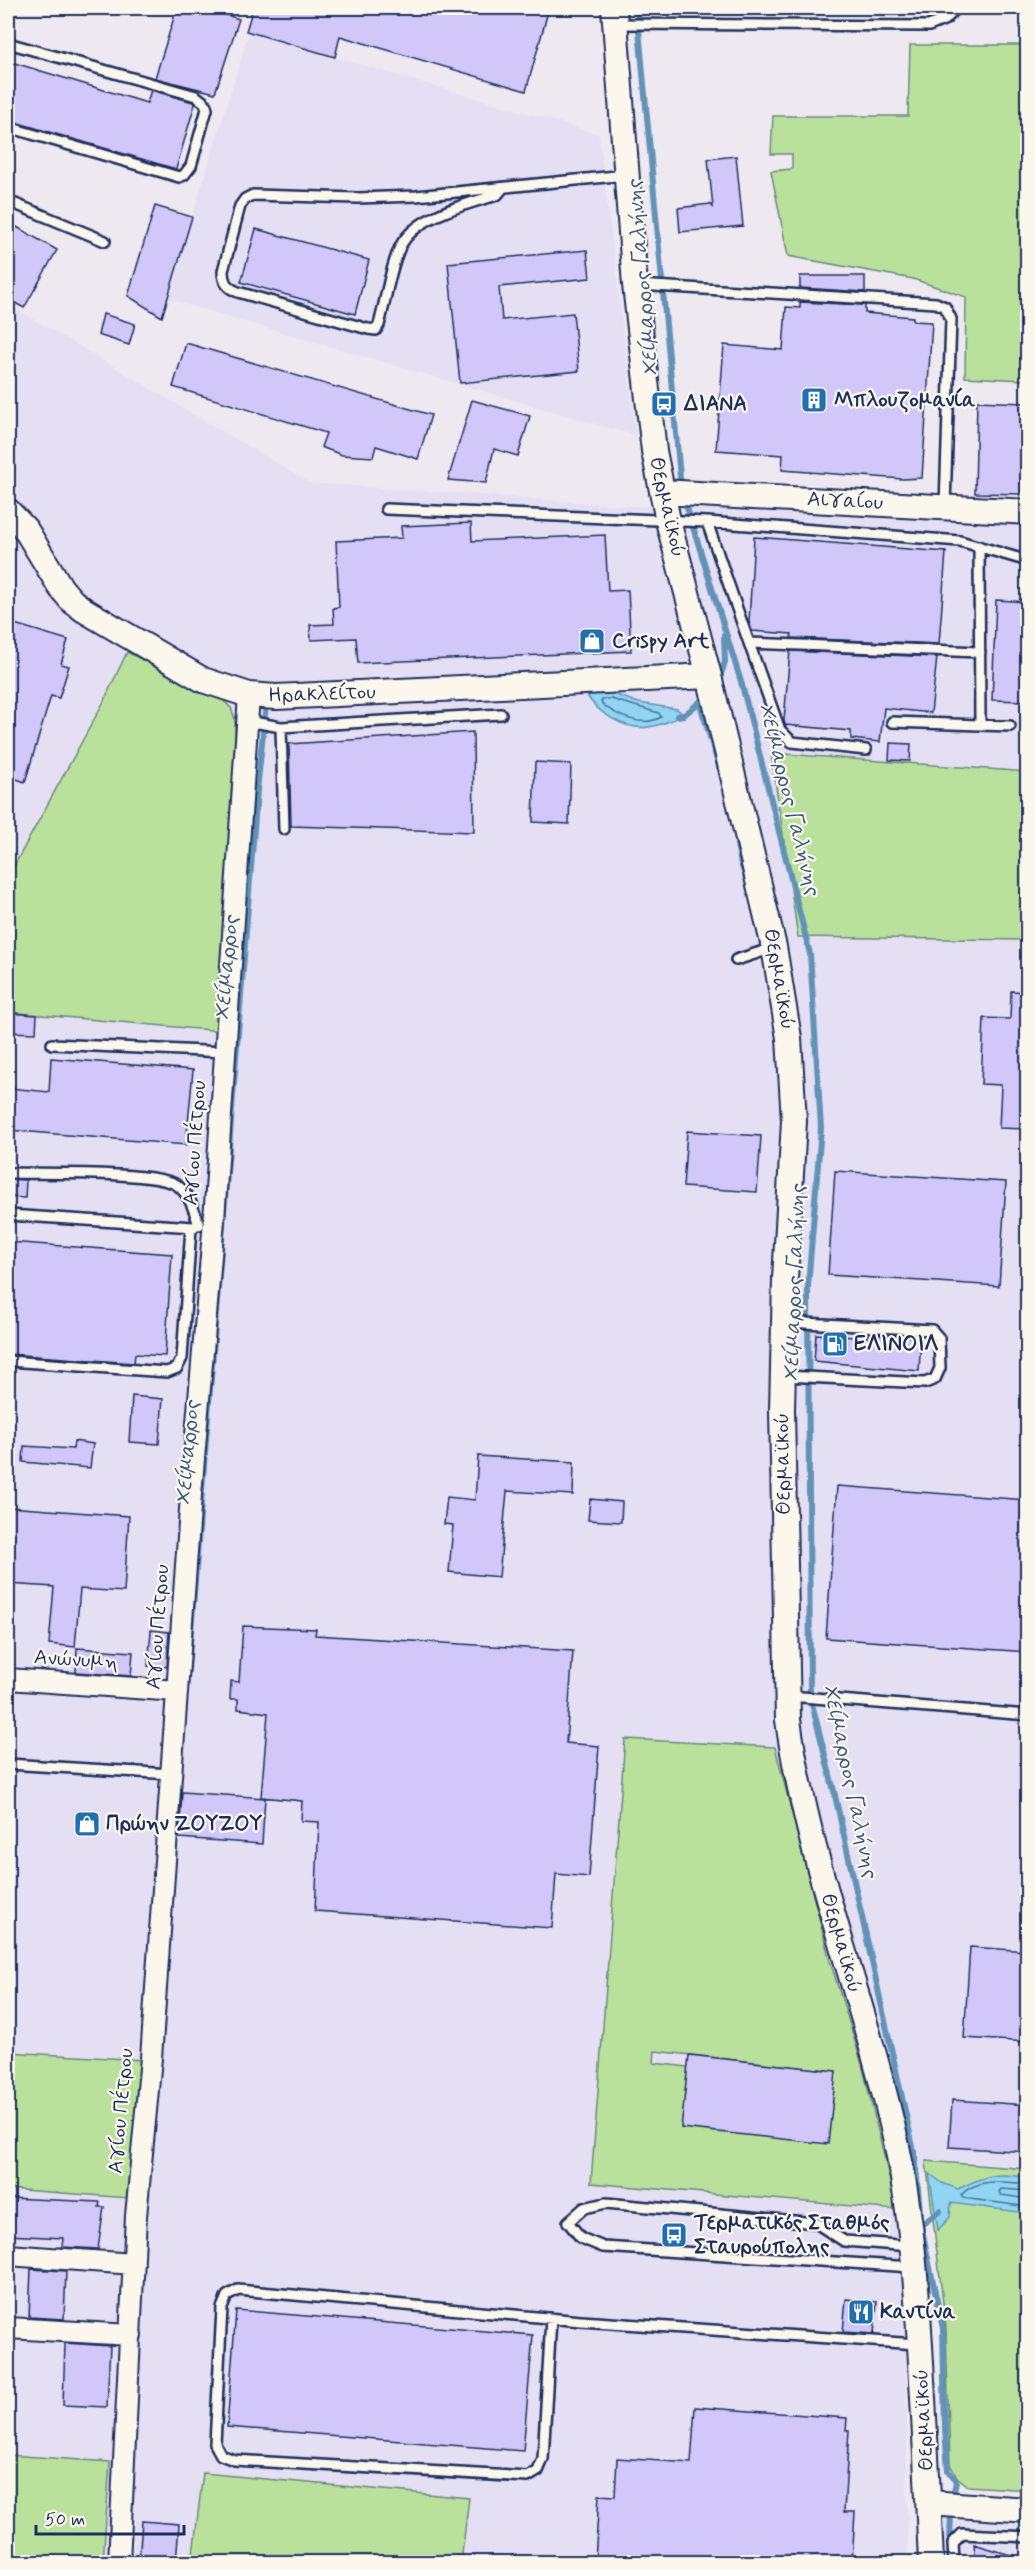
<svg xmlns="http://www.w3.org/2000/svg" width="1035" height="2570" font-family="Mynerve,sans-serif">
  <rect width="100%" height="100%" fill="#eee9f0"/>
  <filter id="ink" filterUnits="userSpaceOnUse"><feTurbulence type="fractalNoise" baseFrequency=".0167" numOctaves="2"/><feDisplacementMap in="SourceGraphic" scale="12" xChannelSelector="R" yChannelSelector="G"/><feConvolveMatrix kernelMatrix="1 2 1 2 8 2 1 2 1" color-interpolation-filters="sRGB"/></filter>
  <g filter="url(#ink)">
    <!-- built -->
    <path fill="#e5dff3" d="M249 32 599 134 636 436 167 299Z
      M8 304 310 483 632 506 1027 520V2179L892 2170 897 2210H895L906 2340 908 2562H8Z
      M935 2518 1027 2523V2562H939Z"/>
    <!-- green -->
    <path fill="#bae19c" stroke="#6a887d" stroke-width="1.5" fill-rule="evenodd" d="M910 45H1027V380L965 377 966 297 913 279 788 256 771 171 792 169V154H771L773 116H908Z
      M127 652 224 701 231 708 235 719V738L220 1031 8 1012V877L103 703Z
      M771 753 1027 772V940L798 937Z
      M625 1739 775 1747 830 1961 862 2064 897 2210 591 2183ZM655 2051 836 2071 688 2067 654 2063Z
      M8 2052 143 2060 130 2198 8 2189Z
      M926 2161 1027 2169V2490L968 2486 956 2476 950 2464 946 2328Z
      M8 2455 110 2462 103 2562H8Z
      M203 2473 469 2498 461 2562H192Z"/>
    <!-- water -->
    <path fill="#91d5f2" stroke="#6293b7" stroke-width="1.5" d="M611 693 639 703 677 709 684 715C673 720 662 725 649 727 626 731 597 713 586 694Z
      M929 2173 942 2183 958 2189C984 2176 998 2171 1027 2178V2213L951 2203 950 2217 938 2230Z"/>
    <g fill="none" stroke-linecap="round" stroke-linejoin="round">
      <!-- shore -->
      <path stroke="#4a7199" stroke-width="1.5" d="M604 699H611L659 713 661 717C643 728 617 716 602 704L601 701Z
        M1028 2184C1005 2182 979 2177 961 2195L963 2198 1028 2207
        M1028 2191 1001 2189 999 2192 1001 2195 1028 2199"/>
      <!-- stream -->
      <path stroke="#6293b7" stroke-width="6" d="M637 8 681 488
        M684 498 742 685 810 954 821 1128 808 1286 810 1696 834 1791 915 2156 920 2212
        M719 680 725 662 724 635
        M700 704 719 767
        M677 716 684 715 707 696
        M737 844 741 864 746 877
        M188 1669 257 791 266 704 268 702
        M921 2225 943 2329 945 2430 948 2471 956 2481 953 2498
        M921 2225 940 2211
        M950 2546 951 2508"/>
    </g>
    <!-- building -->
    <path fill="#d1c7f9" stroke="#1b2f5e" stroke-width="1.5" d="M177 8H215L214 11 239 19 215 93 155 78Z
      M253 8H549L526 91 340 36 335 57 246 31Z
      M8 61 147 103 151 90 193 102 195 104 176 169 8 120Z
      M736 156 743 226 680 232 678 208 710 204 713 207 708 159Z
      M155 206 192 217 162 317 128 296Z
      M8 222 57 250 24 308 8 299Z
      M256 229 369 260 355 314 241 282Z
      M587 250 590 278 499 287 502 320 573 313 579 371 460 383 448 263Z
      M800 276H865V292L800 288Z
      M800 302 865 305V313L913 317V321L932 322 922 478 903 479 782 470 783 455 716 450 724 345 783 350 786 307 800 308Z
      M103 314 135 324 129 345 98 335Z
      M186 343 431 415 418 459 376 446 373 457 342 455 321 447 326 433 173 387Z
      M472 400 530 416 518 456 494 449 486 483 448 480Z
      M977 401 1025 403 1022 494 975 493Z
      M471 523 472 541 605 535 608 591 628 590 631 651 358 663 356 638 311 640 310 625 334 624 333 608 339 607 336 541 402 538 401 526Z
      M754 537 946 552 939 644 791 638 792 634 752 631 749 622Z
      M996 600 1028 602V701L992 700Z
      M8 622 68 640 61 664 69 666 59 698 51 696 25 782 8 776Z
      M790 651 937 657 931 713 884 708 880 742 851 739V731L785 725 784 720Z
      M473 732 474 832 291 826 289 744Z
      M890 743 911 744 910 761 889 760Z
      M535 762 571 764 569 824 533 822Z
      M1011 991 1028 992V1129L999 1128 1001 1085 981 1084 984 1018 1010 1019Z
      M8 1013 37 1015 36 1033 8 1032Z
      M51 1058 193 1070 186 1145 8 1130 10 1088 49 1092Z
      M687 1131 761 1136 757 1192 683 1187Z
      M835 1171 1006 1182 999 1286 828 1275Z
      M8 1179 26 1180 25 1198 8 1197Z
      M8 1242 172 1254 165 1356 135 1354 134 1363 8 1354Z
      M816 1334 867 1338V1334L921 1337 919 1371 814 1361Z
      M132 1396 163 1399 159 1444 129 1442Z
      M74 1441 93 1444 90 1468 23 1462 24 1446 73 1449Z
      M478 1456 574 1462 573 1495 507 1491 499 1577 449 1572 453 1525 444 1524 447 1497 475 1500Z
      M837 1486 1028 1500V1652L826 1638Z
      M590 1499 622 1502 621 1522 588 1520Z
      M8 1507 129 1516 124 1592 80 1589 75 1647 49 1644 54 1587 8 1584Z
      M243 1626 316 1629 315 1635 573 1651 566 1743 599 1746 589 1877 556 1874 552 1928 315 1911 319 1822 301 1821 302 1801 261 1797 268 1713 238 1709V1699H230L231 1681 239 1682Z
      M151 1630 169 1632 167 1667 148 1666Z
      M77 1648 133 1652 131 1676 76 1672Z
      M182 1792 265 1798 262 1844 179 1838Z
      M970 1947 1028 1951V2042L964 2038Z
      M689 2055 836 2071 828 2144 681 2128Z
      M952 2100 1028 2105V2152L949 2147Z
      M8 2198 100 2202 99 2207H104L98 2249 62 2247 63 2238 8 2235Z
      M31 2269 66 2271 64 2319 29 2317Z
      M846 2299 877 2302 874 2334 843 2332Z
      M236 2310 533 2335 523 2451 227 2427Z
      M65 2343 110 2346 107 2407 63 2405Z
      M695 2407 847 2418 846 2430H849L844 2512H855L852 2562H595L599 2495 615 2496 617 2458 691 2463Z
      M142 2521 179 2524 176 2562H139Z
      M974 2544 1021 2558V2562H976Z"/>
    <g fill="none" stroke-linecap="round" stroke-linejoin="round">
      <defs>
        <path id="service" d="M618 24 929 26 946 19 956 8
          M8 43 196 96 205 103 207 109 191 166 184 175 179 177 8 127
          M503 188 497 195C467 204 415 216 400 247 389 271 386 300 379 325L376 330 368 329 238 292C228 288 223 283 223 271L240 206 245 199 253 195 357 198 416 196 626 175
          M8 201 105 241
          M637 285 936 303 945 307 951 319 945 506
          M386 509 707 522 960 541 1028 561
          M707 522 749 643 980 652
          M979 546 980 725
          M749 643 780 730 792 742 866 750
          M247 721 281 727 284 829
          M892 722 1010 726
          M281 727 501 714
          M736 960 773 948
          M52 1044 225 1052
          M11 1173C43 1174 156 1171 177 1185 190 1195 194 1210 199 1225
          M8 1215 194 1227
          M8 1361 167 1372 177 1368 182 1358 191 1228
          M785 1376 925 1383 935 1379 940 1368 939 1338 932 1330 786 1322
          M789 1696 1028 1715
          M8 1764 171 1774
          M911 2246 844 2241 816 2223 606 2203 584 2208 568 2222 581 2238 603 2247 912 2267
          M551 2318 543 2459 538 2471 528 2477 234 2460 221 2455 215 2444 222 2308 227 2296 238 2290 581 2321 917 2344
          M954 2562 953 2543 962 2534 1028 2537"/>
        <path id="minor" d="M8 1679 177 1691
          M8 2255 134 2264
          M8 2328 131 2335
          M119 2562 136 2216 151 2058 191 1495 214 1220 249 695"/>
        <path id="tertiary" d="M614 8 635 285 654 451 668 521 709 676 774 947 789 1038 794 1121 785 1279 782 1410 788 1720C808 1865 866 2003 897 2146 912 2218 917 2290 921 2363 925 2429 928 2496 931 2562
          M662 492 1028 512
          M8 511 26 530 61 588 72 601 84 610 203 680 249 695 276 697 709 676
          M929 2503 1028 2510"/>
      </defs>
      <!-- service casing -->
      <use href="#service" stroke="#1b2f5e" stroke-width="14"/>
      <!-- minor casing -->
      <use href="#minor" stroke="#1b2f5e" stroke-width="24"/>
      <!-- tertiary casing -->
      <use href="#tertiary" stroke="#1b2f5e" stroke-width="28"/>
      <!-- service -->
      <use href="#service" stroke="#fbf7ec" stroke-width="9"/>
      <!-- minor -->
      <use href="#minor" stroke="#fbf7ec" stroke-width="20"/>
      <!-- tertiary -->
      <use href="#tertiary" stroke="#fbf7ec" stroke-width="24"/>
    </g>
  </g>
  <!-- icons -->
  <defs>
    <symbol id="building-square" viewBox="-11 -11 22 22"><rect x="-9" y="-9" width="18" height="18" rx="4" fill="#1f6fb2" stroke="#fbf7ec"/><path d="M-4-6H4V6H1V3H-1V6H-4ZM-2.5-4.3h1.7v1.8h-1.7ZM.8-4.3h1.7v1.8H.8ZM-2.5-1h1.7V.8h-1.7ZM.8-1h1.7V.8H.8Z" fill="#fff"/></symbol>
    <symbol id="bus-square" viewBox="-11 -11 22 22"><rect x="-9" y="-9" width="18" height="18" rx="4" fill="#1f6fb2" stroke="#fbf7ec"/><path d="M-5-6H5V4H4V6H2V4H-2V6H-4V4H-5ZM-3.5-4V0h7V-4ZM-3.5 1.2v1.5H-2V1.2ZM2 1.2v1.5H3.5V1.2Z" fill="#fff"/></symbol>
    <symbol id="shop-square" viewBox="-11 -11 22 22"><rect x="-9" y="-9" width="18" height="18" rx="4" fill="#1f6fb2" stroke="#fbf7ec"/><path d="M-5-2.5h2.3a2.7 3.5 0 0 1 5.4 0H5L5.5 6h-11ZM-1.5-2.5h3a1.5 2.3 0 0 0-3 0Z" fill="#fff"/></symbol>
    <symbol id="fuel-square" viewBox="-11 -11 22 22"><rect x="-9" y="-9" width="18" height="18" rx="4" fill="#1f6fb2" stroke="#fbf7ec"/><path d="M-5.5-6h7V0h2V4h1.3V-2.5L3-4.5l.8-.8L6-3V5H2.5V1h-1V6h-7ZM-4.2-4.7v3.2H.2V-4.7Z" fill="#fff"/></symbol>
    <symbol id="restaurant-square" viewBox="-11 -11 22 22"><rect x="-9" y="-9" width="18" height="18" rx="4" fill="#1f6fb2" stroke="#fbf7ec"/><path d="M-5-6h1v4h1v-4h1v4h1v-4h1v5L-1.5 .5V6h-2V.5L-5-1ZM5-6V6H3V1.5H1.5Q1.5-4 5-6Z" fill="#fff"/></symbol>
  </defs>
  <g fill-rule="evenodd">
    <use href="#building-square" x="799" y="385" width="30" height="30"/>
    <use href="#bus-square" x="649" y="389" width="30" height="30"/>
    <use href="#shop-square" x="577" y="626" width="30" height="30"/>
    <use href="#fuel-square" x="820" y="1329" width="30" height="30"/>
    <use href="#shop-square" x="72" y="1809" width="30" height="30"/>
    <use href="#bus-square" x="659" y="2220" width="30" height="30"/>
    <use href="#restaurant-square" x="846" y="2297" width="30" height="30"/>
  </g>
  <g text-anchor="middle" dominant-baseline="central" stroke-width="4.5" stroke-linejoin="round" paint-order="stroke">
    <!-- poi labels -->
    <g font-size="21" font-weight="bold" fill="#1b2f5e" stroke="#fbf7ec" text-anchor="start">
      <text x="834" y="400">Μπλουζομανία</text>
      <text x="684" y="404">ΔΙΑΝΑ</text>
      <text x="612" y="641">Crispy Art</text>
      <text x="854" y="1344">ΕΛΙΝΟΙΛ</text>
      <text x="106" y="1824">Πρώην ΖΟΥΖΟΥ</text>
      <text x="694" y="2223">Τερματικός Σταθμός<tspan x="694" dy="24">Σταυρούπολης</tspan></text>
      <text x="880" y="2312">Καντίνα</text>
    </g>
    <!-- street labels -->
    <g font-size="21" fill="#1b2f5e" stroke="#fbf7ec">
      <text transform="translate(845 501) rotate(3)">Αιγαίου</text>
      <text transform="translate(667 507) rotate(77)">Θερμαϊκού</text>
      <text transform="translate(322 694) rotate(-2)">Ηρακλείτου</text>
      <text transform="translate(779 979) rotate(80)">Θερμαϊκού</text>
      <text transform="translate(195 1143) rotate(-86)">Αγίου Πέτρου</text>
      <text transform="translate(783 1464) rotate(-91)">Θερμαϊκού</text>
      <text transform="translate(158 1627) rotate(-86)">Αγίου Πέτρου</text>
      <text transform="translate(76 1660) rotate(4)">Ανώνυμη</text>
      <text transform="translate(841 1943) rotate(74)">Θερμαϊκού</text>
      <text transform="translate(121 2111) rotate(-85)">Αγίου Πέτρου</text>
      <text transform="translate(924 2420) rotate(-93)">Θερμαϊκού</text>
    </g>
    <!-- water labels -->
    <g font-size="22" font-style="italic" fill="#385883" stroke="#fbf7ec">
      <text transform="translate(643 278) rotate(-95)">Χείμαρρος Γαλήνης</text>
      <text transform="translate(789 799) rotate(76)">Χείμαρρος Γαλήνης</text>
      <text transform="translate(227 968) rotate(-85)">Χείμαρρος</text>
      <text transform="translate(795 1283) rotate(-88)">Χείμαρρος Γαλήνης</text>
      <text transform="translate(188 1453) rotate(-85)">Χείμαρρος</text>
      <text transform="translate(850 1781) rotate(78)">Χείμαρρος Γαλήνης</text>
    </g>
  </g>
  <!-- margin -->
  <rect width="1035" height="2570" fill="none" stroke="#fbf7ec" stroke-width="30"/>
  <rect x="15" y="15" width="1005" height="2540" fill="none" stroke="#1b2f5e" stroke-width="2" filter="url(#ink)"/>
  <!-- scale -->
  <path d="M36 2525v9h148v-9" fill="none" stroke="#1b2f5e" stroke-width="3"/>
  <text x="45" y="2525" font-size="18" fill="#1b2f5e" stroke="#fbf7ec" stroke-width="4.5" paint-order="stroke">50 m</text>
</svg>
